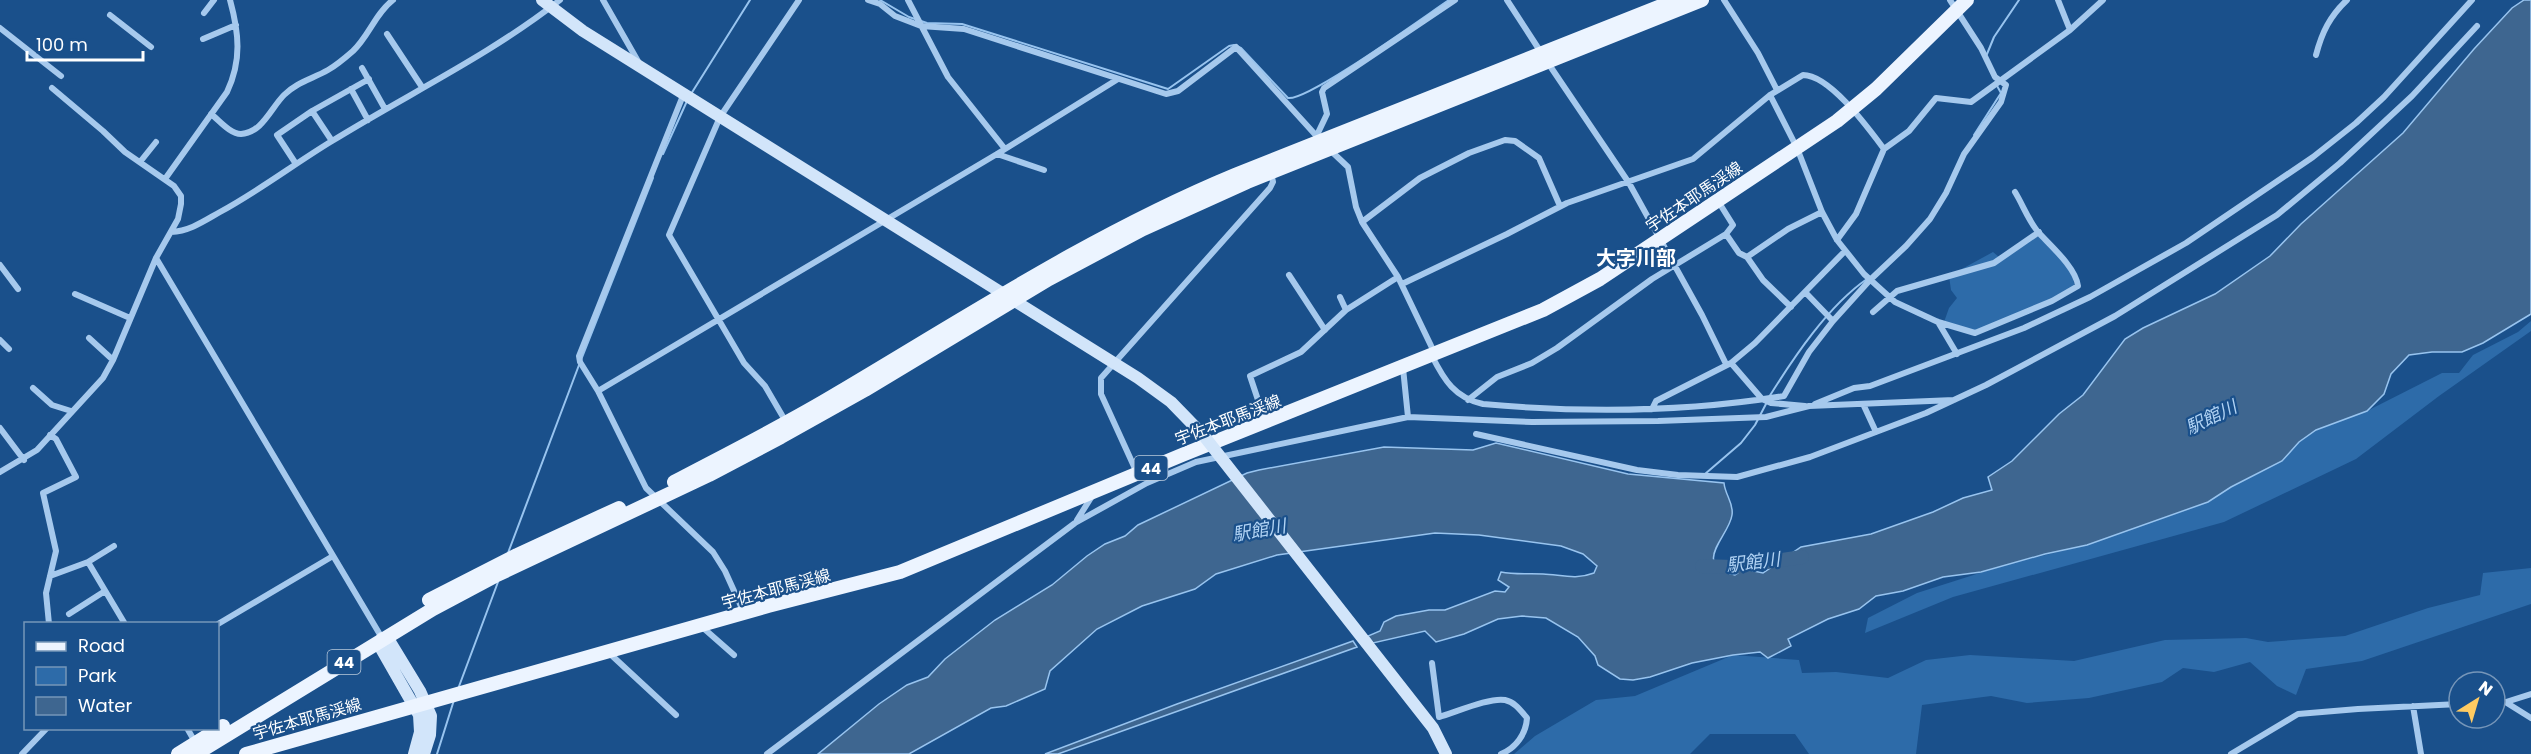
<svg xmlns="http://www.w3.org/2000/svg" width="2531" height="754" font-family="Poppins,'Noto Sans JP',sans-serif">
  <rect width="100%" height="100%" fill="#1a508b"/>
  <!-- green -->
  <path fill="#2d6ba9" d="M2037 236 2042 237C2051 248 2076 273 2074 286L2047 301 1976 331 1944 322 1949 308 1957 298 1951 290 1949 276 1993 252 1999 257Z
    M2531 321V331L2439 396 2356 459 2224 522 1953 597 1865 633 1868 618 1917 593 2008 564 2087 545 2208 502 2231 487 2282 461 2299 442 2317 430 2367 411 2442 373H2459L2473 355 2518 332Z
    M2531 568V604L2362 661 2306 669 2296 695 2277 686 2250 662 2214 672 2183 668 2162 682 2089 698 2027 703 1991 696 1922 705 1916 754H1809L1795 734H1710L1690 754H1514L1535 736 1596 700 1635 696 1733 655 1799 660 1802 673 1836 672 1888 678 1926 660 1970 655 2074 661 2165 640 2246 638 2268 642 2345 636 2428 608 2480 595 2483 573Z"/>
  <!-- water -->
  <path fill="#3e6690" stroke="#98c4ef" stroke-width="1.5" d="M2524 0H2531V314L2483 343 2462 352H2432L2409 355 2391 374 2384 394 2367 411 2316 430 2299 442 2282 461 2231 487 2208 502 2087 545 2045 554 1981 572 1943 577 1903 591 1876 596 1859 609 1828 619 1788 639 1791 646 1768 658 1760 652 1733 655 1692 663 1650 677 1633 680 1620 679 1598 665 1595 656 1578 637 1546 618 1522 616 1498 619 1464 634 1436 642 1425 631 1373 643 1368 636 1380 631 1384 622 1396 616 1429 610H1445L1495 591 1505 592 1509 587 1498 580 1501 572C1515 575 1529 573 1543 574 1562 575 1576 580 1594 573L1597 566 1583 554 1561 546 1479 535 1435 533 1277 555 1216 574 1195 589 1142 606 1097 629 1050 671 1045 689 1006 706 991 708 909 754H818L879 704 907 685 928 677 945 659 995 620 1052 585 1087 556 1105 544 1125 536 1138 525 1247 473 1259 470 1384 447 1473 450 1496 443 1628 474 1724 483C1725 495 1734 503 1732 515 1729 537 1690 564 1735 575L1744 569 1763 573 1801 547 1871 534 1933 512 1963 498 1992 490 1988 477 2012 461 2059 414 2083 395 2125 339 2143 328 2215 294 2270 256 2301 224 2403 133 2474 49 2512 8Z
    M1353 641 1357 647 1058 754H1045L1177 704Z"/>
  <g fill="none" stroke-linecap="round" stroke-linejoin="round">
    <!-- stream -->
    <path stroke="#98c4ef" stroke-width="2" d="M880 0 909 17 927 23 962 24 1168 89 1229 46 1234 45 1241 48 1288 98C1308 101 1425 16 1449 0
      M1987 54 1994 37 2019 0
      M691 94 750 0
      M1974 135 2001 93 1996 84
      M663 154 687 101
      M581 360 653 178
      M1769 397C1794 357 1828 306 1867 279
      M1705 474 1741 443 1755 425 1767 402
      M508 553 579 365
      M458 689 498 582
      M437 754 454 700"/>
    <!-- river -->
    <path stroke="#3e6690" stroke-width="14" d="M1702 566 1733 567 1802 557"/>
    <!-- street -->
    <path stroke="#a6c9ed" stroke-width="6" d="M603 0 639 63
      M868 0 880 4 895 16 921 26 964 29 1166 94 1178 91 1236 47 1321 141
      M908 0 948 77 1005 149
      M1507 0 1542 54
      M1724 0 1758 53 1777 90
      M2058 0 2070 30
      M204 13 214 0
      M110 15 151 47
      M0 28 61 76
      M387 34 422 87
      M203 39 236 25
      M2316 55C2322 32 2330 16 2347 0
      M1548 63 1629 183 1702 315 1726 364
      M362 68 385 109
      M351 89 368 120
      M684 93 579 356 580 362 598 391 646 488 713 552 725 571 744 613
      M1770 95 1797 148 1822 212 1837 240 1864 274 1895 302 1938 322 1975 333 2052 301 2078 286C2076 268 2051 246 2039 233 2029 222 2023 205 2015 192
      M312 111 332 141
      M211 114C219 120 230 134 241 134 262 133 271 108 284 95 297 82 312 79 328 70 337 65 345 58 353 51 369 36 375 14 393 0
      M1317 135 1327 114 1322 92 1324 88 1455 0
      M1884 149 1909 131 1936 98 1971 102 2070 30 2103 0
      M1330 150 1348 167 1356 207 1362 222 1398 277 1435 354
      M997 154 1044 170
      M140 162 156 142
      M296 164 277 135 312 111 369 79
      M165 179 227 92C242 60 239 33 230 0
      M1362 222 1420 178 1469 153 1505 140 1515 141 1539 158 1560 206
      M171 232C190 231 204 221 220 212 259 191 294 164 332 141 408 94 490 55 560 0
      M1726 234 1739 253 1747 257 1788 229 1822 212
      M1747 257 1763 280 1791 307
      M156 258 382 638
      M0 265 18 289
      M1289 275 1325 330
      M1402 284 1507 234 1567 203 1693 159 1770 95 1803 75C1830 75 1869 129 1884 149L1856 214 1837 240
      M1805 292 1833 321
      M75 294 130 318
      M1340 297 1346 310
      M1873 312 1897 291 1994 263 2039 232
      M1938 322 1957 354
      M89 338 113 360
      M0 340 9 349
      M1432 356C1444 380 1455 398 1483 404 1582 413 1686 412 1784 396L1809 352 1833 321 1870 280 1906 246 1930 219 1946 193 1964 154 2001 102 2006 85 1995 77 1981 48 1950 0
      M1731 363 1755 343 1845 251
      M1403 368 1408 417
      M33 388 52 405 71 411
      M598 391 997 154 1118 79
      M1468 400 1497 377 1532 363 1557 348 1652 279 1726 234 1733 225 1718 201
      M1815 404 1854 388 1870 386 2024 328 2090 297 2186 243 2313 157 2356 123 2384 97 2472 0
      M1864 406 1876 432
      M1652 409 1656 401 1731 363 1762 399 1771 403 1805 406
      M1265 421 1250 376 1301 352 1346 310 1398 277
      M786 422 765 386 744 363 669 235 720 117 799 0
      M0 428 24 460
      M1476 434 1637 470 1678 475 1737 477 1810 457 1926 413 1986 385 2115 316 2277 215 2340 163 2412 96 2477 26
      M0 472 37 450 103 378 113 360 156 258 178 219 181 204V196L174 186 125 152 103 131 52 88
      M1137 473 1101 394V378L1270 188 1273 182 1271 173
      M1077 520 1094 493
      M88 562 125 624
      M50 576 88 562 114 546
      M69 614 105 591
      M49 624 46 593 56 551 43 493 76 477 56 439 50 435
      M218 624 333 556
      M701 626 734 655
      M608 652 676 715
      M1432 663 1439 717C1454 713 1490 697 1505 700 1515 702 1521 711 1527 718 1526 734 1516 748 1501 754
      M2495 703 2506 702 2531 694
      M2507 703 2531 718
      M2413 706 2421 754
      M187 728 195 742
      M22 754 47 728
      M767 754 1075 523 1147 483 1196 462 1408 417 1532 422 1658 421 1766 417 1809 406 1954 400
      M2231 754 2298 714 2358 709 2459 704"/>
    <!-- secondary -->
    <path stroke="#d2e5fa" stroke-width="12" d="M542 0 583 31 1138 378 1171 402 1204 436
      M414 754 420 732 419 715 379 645 382 638 389 640 420 691 431 716 430 735 424 754"/>
    <!-- primary -->
    <path stroke="#ecf4ff" stroke-width="14" d="M674 482C729 453 785 425 838 393 968 316 1095 233 1235 175L1676 0
      M429 600 517 555 619 508
      M178 754 223 726
      M196 754 433 609 495 576 709 475 781 437 865 390 1049 279 1143 229 1247 182 1702 0
      M246 754 768 606 900 572 1182 455 1543 310 1600 279 1837 121 1876 89 1967 0"/>
    <!-- secondary-bridge -->
    <path stroke="#d2e5fa" stroke-width="12" d="M1204 436 1433 728 1446 754"/>
  </g>
  <g text-anchor="middle" dominant-baseline="central" stroke-width="4.5" stroke-linejoin="round" paint-order="stroke">
    <!-- shield labels -->
    <g fill="#1a508b" stroke="#bacadc" stroke-width="1.5">
      <rect x="1134.5" y="456" width="33" height="24" rx="4.5"/>
      <rect x="327.5" y="650" width="33" height="24" rx="4.5"/>
    </g>
    <g font-size="15" font-weight="bold" fill="#fff">
      <text x="1151" y="468">44</text>
      <text x="344" y="662">44</text>
    </g>
    <!-- street labels -->
    <g font-size="16" fill="#fff" stroke="#1a508b">
      <text transform="translate(1694 197) rotate(-34)">宇佐本耶馬渓線</text>
      <text transform="translate(1228 420) rotate(-21)">宇佐本耶馬渓線</text>
      <text transform="translate(776 589) rotate(-15)">宇佐本耶馬渓線</text>
      <text transform="translate(307 719) rotate(-16)">宇佐本耶馬渓線</text>
    </g>
    <!-- water labels -->
    <g font-size="18" font-style="italic" fill="#b1d3f4" stroke="#1a508b">
      <text transform="translate(2211 417) rotate(-26)">駅館川</text>
      <text transform="translate(1259 530) rotate(-10)">駅館川</text>
      <text transform="translate(1753 562) rotate(-7)">駅館川</text>
    </g>
    <!-- quarter labels -->
    <g font-size="20" font-weight="bold" fill="#fff" stroke="#1a508b">
      <text x="1636" y="258">大字川部</text>
    </g>
  </g>
  <!-- legend -->
  <rect x="24" y="622" width="195" height="108" fill="#1a508b" stroke="#7696b9" stroke-width="1.5"/>
  <rect x="36" y="642" width="30" height="9" fill="#ecf4ff" stroke="#7696b9" stroke-width="1.5"/>
  <text x="78" y="652" font-size="18" fill="#ffffff">Road</text>
  <rect x="36" y="667" width="30" height="18" fill="#2d6ba9" stroke="#7696b9" stroke-width="1.5"/>
  <text x="78" y="682" font-size="18" fill="#ffffff">Park</text>
  <rect x="36" y="697" width="30" height="18" fill="#3e6690" stroke="#7696b9" stroke-width="1.5"/>
  <text x="78" y="712" font-size="18" fill="#ffffff">Water</text>
  <!-- north arrow -->
  <g transform="translate(2477 700) rotate(37)"><circle r="28" fill="#1a508b" stroke="#7696b9" stroke-width="1.5"/>
  <path d="M0-4.5L10 22L0 15L-10 22Z" fill="#ffcb62"/>
  <text y="-9" font-size="16" font-weight="bold" text-anchor="middle" fill="#ffffff">N</text>
  </g>
  <!-- scale -->
  <path d="M27 51v9h116v-9" fill="none" stroke="#ffffff" stroke-width="3"/>
  <text x="36" y="51" font-size="18" fill="#ffffff" stroke="#1a508b" stroke-width="4.5" paint-order="stroke">100 m</text>
</svg>
